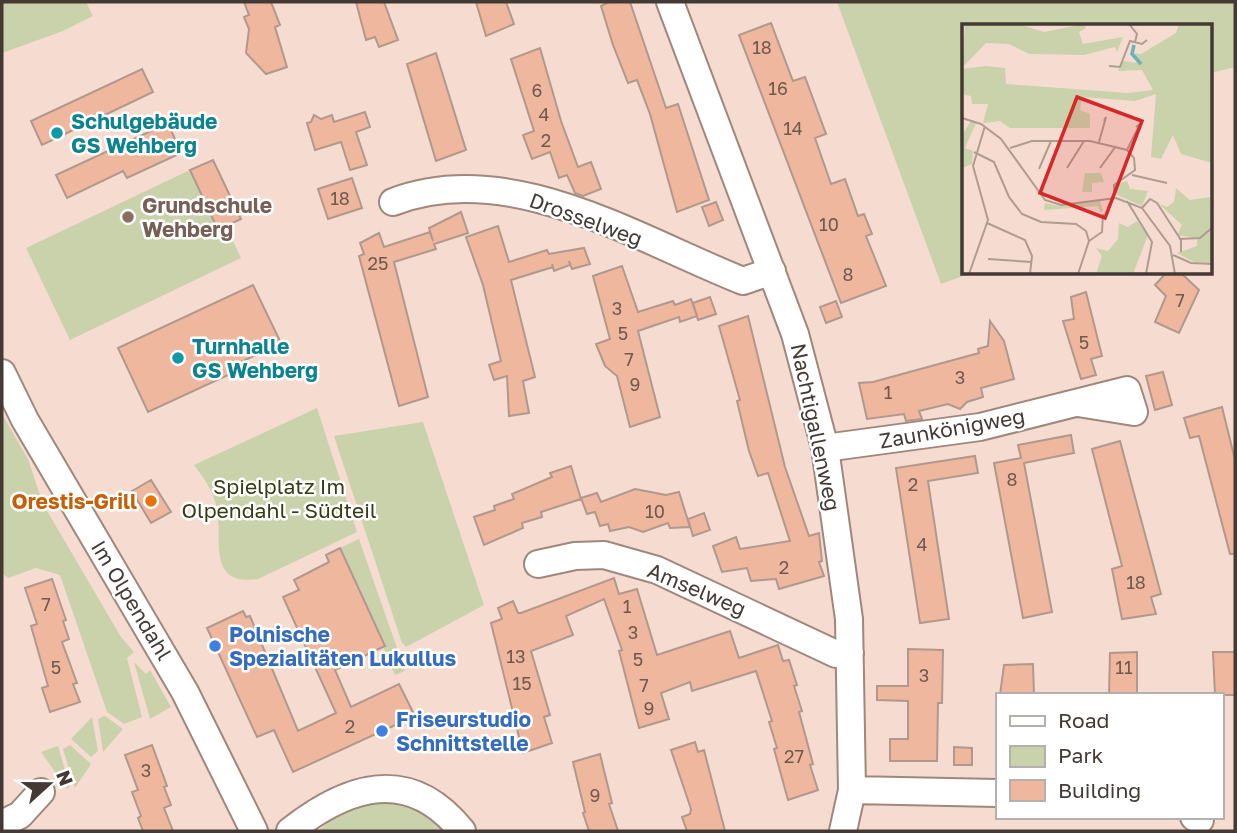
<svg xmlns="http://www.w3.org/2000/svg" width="1237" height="833" font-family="'Golos Text',sans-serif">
  <rect width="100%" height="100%" fill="#f6dcd0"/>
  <!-- green -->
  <path fill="#c9d2aa" d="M2 2H86L93 16 63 31 2 53Z
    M837 2H1235V67L1211 73V26H964V273H971L941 284Z
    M190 170 218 230 226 226 241 258 70 340 26 248Z
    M317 408 357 532 258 579C206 587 223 537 217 508 213 491 204 478 194 465Z
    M2 414 28 459 43 504 121 637 134 652 127 658 142 717 124 724 107 712 60 575 36 568 8 578 2 573Z
    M423 422 484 605 406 647 402 643 334 436Z
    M359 539 405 671 395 675 340 548Z
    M134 662 146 674 150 670 171 707 150 719Z
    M105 716 123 729 103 752 98 719Z
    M92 717 98 751 91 757 71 739Z
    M70 745 91 764 75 788 63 749Z
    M58 746 70 786 67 789 41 752Z
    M364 802C395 802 421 807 444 831H318L338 815Z"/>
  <!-- building -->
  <path fill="#efb79e" stroke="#b1988d" stroke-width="2" d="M244 2H271L280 25 275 27 287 67 266 74 246 53 249 29 244 17 249 15Z
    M356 2H384L398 40 379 47 375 37 366 40Z
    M476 2H506L514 24 486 36Z
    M609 2H630L666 108 678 104 709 200 677 212 650 114 637 80 628 83 613 45 601 6Z
    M771 23 793 81 805 77 826 134 815 138 831 184 845 179 858 216 864 214 872 234 866 236 886 286 841 303 739 35Z
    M540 48 561 121 578 167 591 162 601 189 583 196 575 193 567 175 559 178 550 152 532 159 523 135 534 131 511 59Z
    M436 53 466 150 436 161 407 64Z
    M142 69 153 92 42 145 31 121Z
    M365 112 370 127 356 132 367 165 350 170 341 142 315 150 307 123 311 122 314 115 321 119 332 115 334 122Z
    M168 123 181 153 127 178 123 171 67 198 56 175Z
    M213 160 241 219 218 230 190 170Z
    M352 178 362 208 328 219 318 189Z
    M716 202 723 220 709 226 702 207Z
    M461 212 468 233 434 244 436 249 394 262 428 397 399 406 359 256 364 254 360 243 379 233 384 247 430 232 433 241 429 228Z
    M498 226 509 262 547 250 549 254 584 248 590 264 572 269 569 261 570 265 554 271 552 264 553 267 511 280 535 377 523 381 529 413 509 416 507 376 494 380 489 365 501 361 483 285 466 237Z
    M622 266 638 312 673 301 675 305 691 299 697 316 680 322 679 317 638 331 660 417 630 427 617 376 605 366 596 344 610 339 593 276Z
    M1166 273H1181L1199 290 1179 333 1155 322 1166 296 1155 285Z
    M253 285 281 343 237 364 239 370 148 412 118 348Z
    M1086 292 1102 356 1091 359 1096 375 1081 379 1063 321 1074 319 1071 297Z
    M710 297 716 314 698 320 693 303Z
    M836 301 842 317 826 323 820 307Z
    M748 316 785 467 809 536 819 533 822 561 819 562 824 576 779 589 776 579 751 581 747 568 722 572 713 546 736 537 740 549 790 541 768 473 758 476 749 451 737 401 740 400 719 326Z
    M990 321 1004 341 1014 379 981 388 983 397 967 402 960 409 948 404 919 411 922 419 906 421 904 414 867 419 859 383 873 382 979 353 978 349 988 346Z
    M1163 372 1172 405 1155 410 1146 376Z
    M1222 407 1235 460V554H1230L1199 436 1190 438 1184 418Z
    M1071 435 1074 453 1024 463 1052 612 1023 618 994 463 1021 458 1018 445Z
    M1120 441 1161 594 1151 597 1156 614 1122 619 1112 569 1122 566 1092 449Z
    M975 456 978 473 928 481 949 619 920 623 896 468Z
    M571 466 581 499 541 512 542 517 522 523 523 528 484 545 474 517 495 510 494 506 514 499 512 494 552 477 550 473Z
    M151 480 171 512 151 523 132 491Z
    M635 489 666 495 679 492 690 527 670 528 668 523 643 532 629 527 610 531 608 524 600 526 595 512 587 514 581 498 597 493 601 502Z
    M704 513 710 530 693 536 688 519Z
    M340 548 385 646 335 670 351 707 399 684 415 716 293 772 274 730 257 737 207 628 243 611 246 617 250 616 298 731 336 713 283 597 299 590 294 580 329 562 326 555Z
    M614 578 619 594 637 589 657 655 730 631 739 658 778 645 783 661 789 660 797 685 794 686 802 711 799 712 813 764 810 765 818 790 788 800 774 749 777 748 769 722 772 721 756 671 692 691 690 682 661 693 669 719 639 728 619 651 622 650 604 599 566 616 573 635 531 651 550 715 544 717 552 743 523 753 491 623 502 619 498 608 513 601 518 613H521Z
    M52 579 66 620 63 621 69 639 62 642 77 683 73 684 80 702 50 712 42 688 48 686 31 626 37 624 25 588Z
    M908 649 943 650 942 703H938L937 761H890V739H908V701L877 700V686H908Z
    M1137 652V695H1109L1110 653Z
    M1213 652H1235V695H1215Z
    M1033 664 1034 695H1000L1004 665Z
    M695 742 698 752 704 750 725 831H687L682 817 690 814 691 809 671 750Z
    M152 745 167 786 164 787 171 805 164 808 173 831H143L138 818 141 816 132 792 138 790 125 755Z
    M954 747 972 748V765H954Z
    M600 754 612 803 609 804 618 831H589L583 813 585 812 573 762Z"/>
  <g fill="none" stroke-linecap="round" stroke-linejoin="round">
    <defs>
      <path id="minor" d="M670 2 795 334 825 448 849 619 852 790 843 831
        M393 202C509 157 637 239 743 281L772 271
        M2 373 25 420 185 692 254 831
        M825 448 980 427 1127 390 1134 412 1078 403
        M538 564 575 556 604 555 657 570 836 654 850 653
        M852 790 997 793
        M1194 817 1200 820V817
        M2 824 20 815 41 792
        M290 831C347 786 409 765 462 831"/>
    </defs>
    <!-- minor casing -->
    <use href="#minor" stroke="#9f877c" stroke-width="30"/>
    <!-- minor -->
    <use href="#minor" stroke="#fff" stroke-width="26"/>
  </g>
  <!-- markers -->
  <g fill="#0f9aa8" stroke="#fff" stroke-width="2.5">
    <circle cx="57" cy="133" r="7"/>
    <circle cx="178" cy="358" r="7"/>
  </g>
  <circle fill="#8d6e63" stroke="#fff" stroke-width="2.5" cx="128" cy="217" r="7"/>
  <circle fill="#e8710a" stroke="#fff" stroke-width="2.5" cx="151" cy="501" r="7"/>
  <g fill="#3f7fe0" stroke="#fff" stroke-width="2.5">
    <circle cx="215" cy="646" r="7"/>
    <circle cx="382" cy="731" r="7"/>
  </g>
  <g text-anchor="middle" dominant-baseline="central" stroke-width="5" stroke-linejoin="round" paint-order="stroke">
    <!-- number labels -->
    <g font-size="18" fill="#6f594f">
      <text x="762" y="47">18</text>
      <text x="778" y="88">16</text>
      <text x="537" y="90">6</text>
      <text x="544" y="114">4</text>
      <text x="793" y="128">14</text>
      <text x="546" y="140">2</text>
      <text x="340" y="198">18</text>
      <text x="829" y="224">10</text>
      <text x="378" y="263">25</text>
      <text x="848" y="274">8</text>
      <text x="1180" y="300">7</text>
      <text x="617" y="308">3</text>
      <text x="623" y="333">5</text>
      <text x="1084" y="342">5</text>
      <text x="629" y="359">7</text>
      <text x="960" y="377">3</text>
      <text x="635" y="384">9</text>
      <text x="888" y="392">1</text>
      <text x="1012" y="479">8</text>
      <text x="913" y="484">2</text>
      <text x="655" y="511">10</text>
      <text x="922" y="544">4</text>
      <text x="784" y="567">2</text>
      <text x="1136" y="582">18</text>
      <text x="46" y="604">7</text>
      <text x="627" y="606">1</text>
      <text x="633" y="632">3</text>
      <text x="516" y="656">13</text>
      <text x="638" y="659">5</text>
      <text x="56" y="667">5</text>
      <text x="1124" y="667">11</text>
      <text x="924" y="675">3</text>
      <text x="522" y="683">15</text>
      <text x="644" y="685">7</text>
      <text x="649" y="708">9</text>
      <text x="350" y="726">2</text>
      <text x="794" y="756">27</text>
      <text x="146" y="770">3</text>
      <text x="595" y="795">9</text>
    </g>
    <!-- culture labels -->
    <g font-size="21" font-weight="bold" fill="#0d838f" stroke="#fff" text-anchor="start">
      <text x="71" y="121">Schulgebäude<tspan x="71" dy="24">GS Wehberg</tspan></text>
      <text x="192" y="346">Turnhalle<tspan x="192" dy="24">GS Wehberg</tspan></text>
    </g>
    <!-- education labels -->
    <g font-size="21" font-weight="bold" fill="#785e54" stroke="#fff" text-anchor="start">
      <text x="142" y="205">Grundschule<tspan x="142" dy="24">Wehberg</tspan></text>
    </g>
    <!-- street labels -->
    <g font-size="21" fill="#443a35" stroke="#fff">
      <text transform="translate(586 219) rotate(20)">Drosselweg</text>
      <text transform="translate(816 427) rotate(78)">Nachtigallenweg</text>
      <text transform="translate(952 428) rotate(-10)">Zaunkönigweg</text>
      <text transform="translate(697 589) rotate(23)">Amselweg</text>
      <text transform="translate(132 600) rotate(59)">Im Olpendahl</text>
    </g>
    <!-- park labels -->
    <g font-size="21" fill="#353c13" stroke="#fff">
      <text x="279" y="486">Spielplatz Im<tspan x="279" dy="24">Olpendahl - Südteil</tspan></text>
    </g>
    <!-- food labels -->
    <g font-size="21" font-weight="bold" fill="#c56008" stroke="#fff" text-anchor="end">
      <text x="137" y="501">Orestis-Grill</text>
    </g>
    <!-- shop labels -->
    <g font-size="21" font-weight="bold" fill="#366cbe" stroke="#fff" text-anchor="start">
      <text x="229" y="634">Polnische<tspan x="229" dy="24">Spezialitäten Lukullus</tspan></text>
      <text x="396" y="719">Friseurstudio<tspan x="396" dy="24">Schnittstelle</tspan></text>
    </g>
  </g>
  <!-- overview -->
  <g transform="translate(962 24)">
    <rect width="250" height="250" fill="#f6dcd0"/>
    <path d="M3 0H56L82 8 122 0 124 4 117 8 121 20 161 13 155 28 153 23 122 31 67 30 47 20 24 19 0 44ZM217 0H250V139L219 130 211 111 199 135 189 133 194 70 173 77 120 73 118 86 128 90V104H48L38 97 21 99 26 80H10L9 72 0 70V45L24 42 43 44 44 60 166 69 191 66 180 46 156 47 161 37 175 39 171 29 179 30 214 9ZM9 97 14 99 3 124 11 127 10 140 0 144V111ZM123 149H139L142 158 130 159V168H120ZM165 157 168 165 186 167 180 182 153 170 155 160ZM214 164 228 176 248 173 250 239 232 238 215 229 235 222V214L215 211 220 201 197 180 205 183 212 178ZM138 177 141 187 138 188 136 182 82 186 83 179 97 182ZM175 197 186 211 171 250H134L140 232 134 224 146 227 156 215 157 199 166 203Z" fill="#c9d2aa"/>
    <path fill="none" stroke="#6bb2bf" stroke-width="3.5" d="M172 21 170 30 179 40"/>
    <path fill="none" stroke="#af9b92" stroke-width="2" d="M167 0 175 10 173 18M147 42 158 43 168 17 180 20 185 16M0 94 19 100 39 115 83 176 99 181 154 174 180 184 208 222 213 250M137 118 144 93 142 97M48 124 70 117H128L165 126 172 134 173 146 152 161V174M165 126 178 100 174 103M12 128 32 138 47 173 60 190 79 198 114 200 124 207 127 217 116 250M105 144 122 117M138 144 154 122M77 145 89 117M170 151 205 159M165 177 190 218 184 250M180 184 188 175 195 179 219 216V228M25 199 63 216 70 232 68 250M217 215 238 214 251 203M127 217 140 208 141 190M211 231 229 239 251 240M26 235 70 238M7 250 26 196 11 142 23 102M212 250H242"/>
    <path fill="#d62828" fill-opacity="0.15" stroke="#d62828" stroke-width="3.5" d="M115 73 180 97 143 194 78 169Z"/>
    <rect width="250" height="250" fill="none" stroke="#443a35" stroke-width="3.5"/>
  </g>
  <!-- border -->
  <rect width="1237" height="833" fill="none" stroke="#443a35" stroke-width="7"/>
  <!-- legend -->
  <rect x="996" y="693" width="228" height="126" fill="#ffffff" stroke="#b4b0ae" stroke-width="2"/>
  <rect x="1010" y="716" width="35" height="10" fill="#ffffff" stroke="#b4b0ae" stroke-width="2"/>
  <text x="1058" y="728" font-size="21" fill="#443a35">Road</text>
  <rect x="1010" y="746" width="35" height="21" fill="#c9d2aa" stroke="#b4b0ae" stroke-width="2"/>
  <text x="1058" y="763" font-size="21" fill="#443a35">Park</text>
  <rect x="1010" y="780" width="35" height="21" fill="#efb79e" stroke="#b4b0ae" stroke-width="2"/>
  <text x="1058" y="798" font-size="21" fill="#443a35">Building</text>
  <!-- north arrow -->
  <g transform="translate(49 784) rotate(69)" stroke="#ffffff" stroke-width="5" paint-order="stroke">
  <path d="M0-5L12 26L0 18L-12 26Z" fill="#443a35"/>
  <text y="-10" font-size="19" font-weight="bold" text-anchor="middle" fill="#443a35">N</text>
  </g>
</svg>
